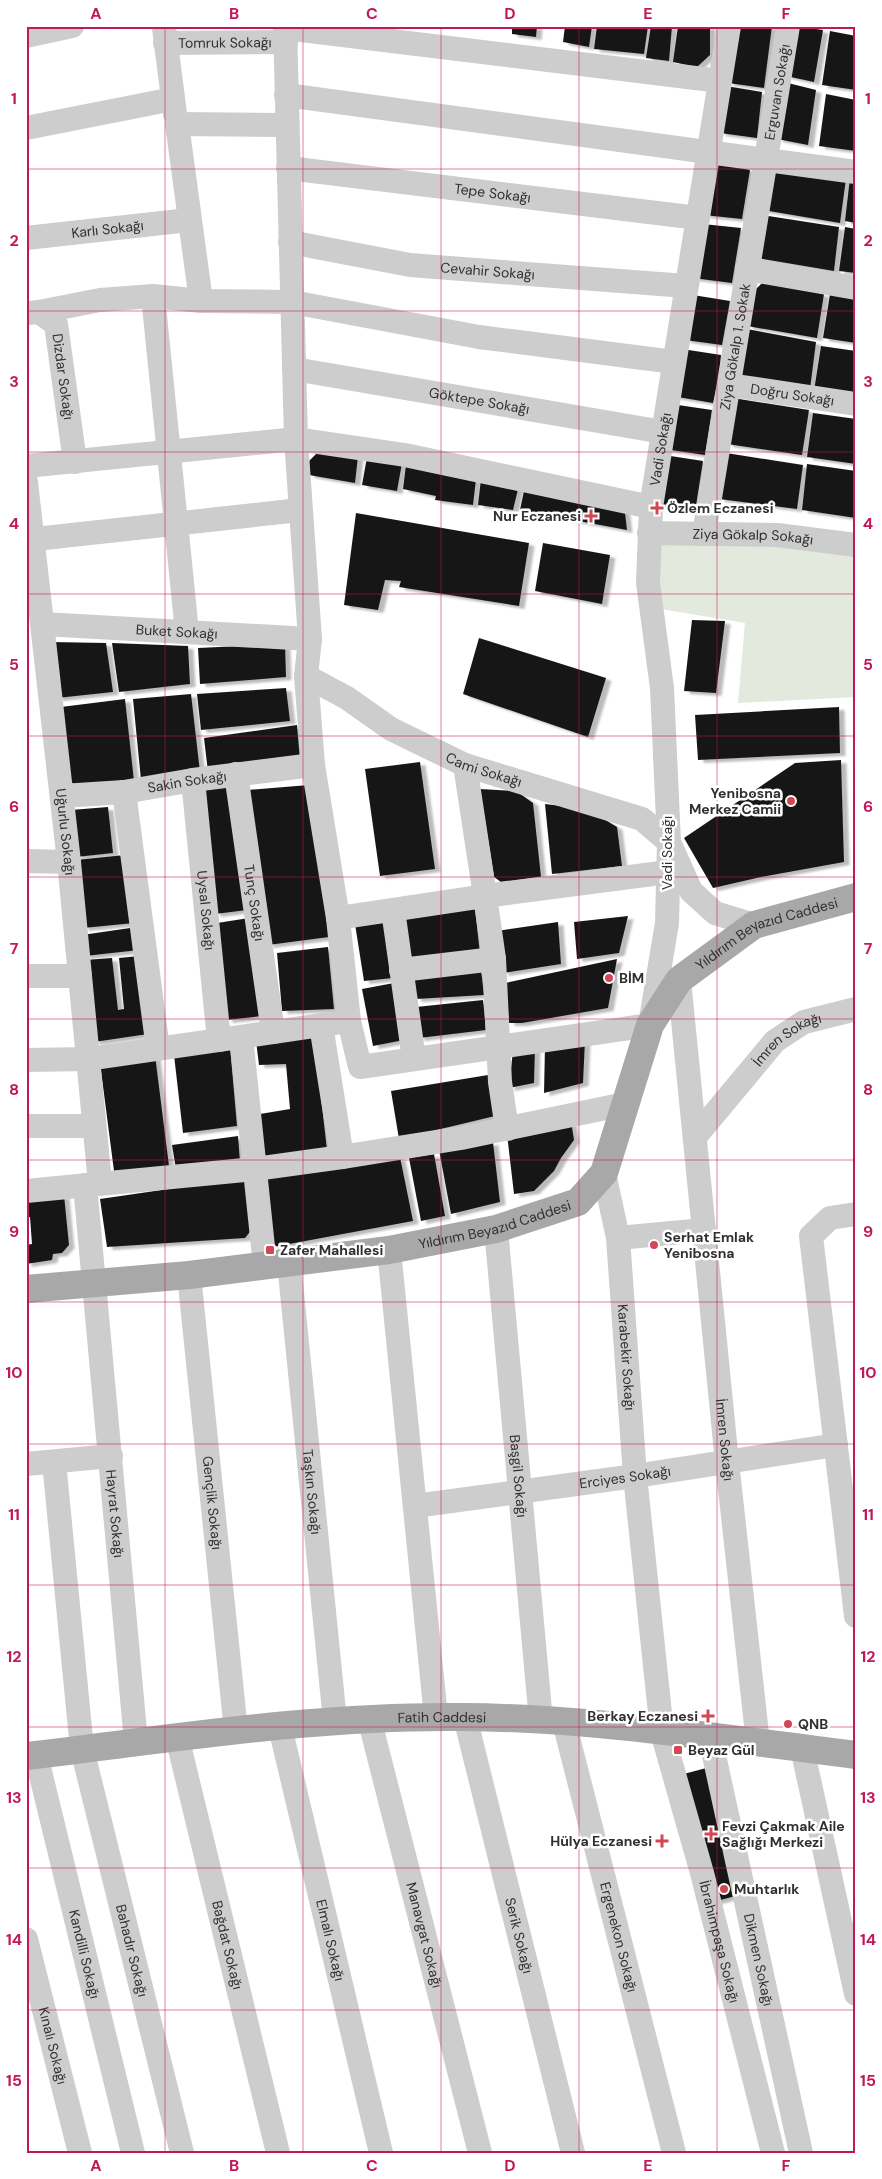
<svg xmlns="http://www.w3.org/2000/svg" width="882" height="2179" font-family="'DM Sans',sans-serif">
  <defs>
    <filter id="shadow"><feDropShadow dx="5.5" dy="3" stdDeviation="1" flood-color="#0004"/></filter>
  </defs>
  <rect width="100%" height="100%" fill="#fff"/>
  <!-- green -->
  <path fill="#e3e9dd" d="M659 542 775 545 856 554V697L738 703 745 623 661 609Z"/>
  <!-- building -->
  <path fill="#171717" filter="url(#shadow)" d="M512 26H537L536 37 512 34Z
    M565 26H592L589 47 563 42Z
    M597 26H648L644 54 594 49Z
    M651 26H672L669 61 646 58Z
    M678 26H710V55L697 67 673 62Z
    M735 26H772L764 88 728 83Z
    M795 26 823 30 814 82 786 76Z
    M830 31 856 36V90L822 85Z
    M788 83 816 90 808 145 777 139Z
    M726 86 762 92 757 138 720 133Z
    M826 94 856 100V151L819 146Z
    M722 159 750 170 742 219 704 215 711 170Z
    M769 167 846 179 840 223 763 210Z
    M850 178 856 179V223L845 221Z
    M762 215 839 227 834 271 757 258Z
    M703 224 741 228 732 283 693 278Z
    M845 227 856 229V273L839 271Z
    M763 282 824 294 817 338 747 326 751 294Z
    M830 294 856 297V343L823 338Z
    M693 295 730 301 722 345 685 340Z
    M747 329 816 342 810 389 739 378Z
    M821 346 856 351V397L814 391Z
    M682 349 721 355 719 377 713 403 672 396Z
    M733 398 809 410 802 455 727 444Z
    M671 404 712 410 705 455 664 449Z
    M813 413 856 419V464L807 457Z
    M318 452 358 456 355 483 309 475V461Z
    M726 453 803 465 797 509 719 499Z
    M664 455 703 461 695 512 655 507Z
    M367 457 402 463 397 491 362 485Z
    M807 464 856 471V518L802 510Z
    M406 465 476 479 473 505 435 500 436 496 403 489Z
    M481 479 519 485 513 510 478 505Z
    M525 486 624 504 627 530 520 510Z
    M356 513 529 543 519 606 399 587 401 581 385 580 378 610 344 605Z
    M543 543 610 555 602 604 535 591Z
    M692 620 725 621 716 693 684 691Z
    M479 638 606 678 588 737 463 694Z
    M51 642 106 643 113 692 57 698Z
    M112 643 188 646 190 684 119 692Z
    M285 644 286 677 200 684 198 648Z
    M286 688 290 721 201 730 197 694Z
    M191 694 200 772 141 780 133 699Z
    M125 699 134 781 78 788 70 781 61 707Z
    M839 707 840 753 698 760 695 715Z
    M297 725 300 761 208 772 204 738Z
    M841 760 844 862 761 877 713 888 684 838 795 763Z
    M420 762 435 869 380 876 365 769Z
    M230 782 247 910 215 914 203 786Z
    M309 785 329 937 268 945 248 790Z
    M480 789 516 791 533 803 541 877 501 882 494 877Z
    M545 804 587 809 617 827 622 866 552 874Z
    M108 807 113 853 76 857 71 810Z
    M125 855 134 923 83 928 76 860Z
    M475 908 480 954 409 963 403 918Z
    M628 916 619 953 577 959 574 922Z
    M249 918 262 1016 227 1020 217 923Z
    M384 920 393 978 364 981 355 924Z
    M558 922 561 964 503 973 497 931Z
    M137 927 139 950 85 956 82 935Z
    M328 947 334 1009 282 1011 277 953Z
    M139 956 148 1034 94 1042 85 960 112 958 118 1010 124 1009 119 958Z
    M617 959 608 1008 522 1023H509L505 983Z
    M481 970 484 995 416 999 413 977Z
    M394 983 404 1040 373 1046 362 989Z
    M483 1000 486 1030 419 1038 416 1007Z
    M314 1035 327 1150 264 1157 260 1114 290 1109 286 1064 259 1065 256 1041Z
    M585 1040 583 1083 544 1093 545 1046Z
    M230 1046 237 1126 183 1133 174 1055Z
    M535 1046 534 1083 509 1088 513 1050Z
    M155 1055 169 1166 114 1171 100 1063Z
    M488 1075 495 1116 399 1139 391 1091Z
    M571 1121 574 1140 561 1158 554 1171 534 1191 514 1194 507 1134Z
    M238 1136 240 1162 176 1169 172 1145Z
    M493 1142 500 1202 451 1214 439 1150Z
    M434 1154 445 1216 421 1221 409 1158Z
    M400 1157 413 1221 273 1247 264 1178Z
    M244 1178 253 1228 245 1238 107 1247 100 1199Z
    M64 1195 69 1245 62 1253 53 1254 52 1260 26 1264V1245L32 1244 30 1217 26 1218V1199Z
    M710 1767 743 1894 713 1902 680 1775Z"/>
  <g fill="none" stroke-linecap="round" stroke-linejoin="round">
    <!-- minor -->
    <g stroke="#cdcdcd" stroke-width="24">
      <path id="s1" d="M285 26 296 439 310 639 306 676 313 765 338 918 349 1021 360 1067 650 1025 667 923 669 842 662 688 648 583 651 507 729 26"/>
      <path d="M164 28 175 114"/>
      <path d="M285 28 720 81"/>
      <path d="M26 36 72 26"/>
      <path id="s2" d="M165 43 286 42"/>
      <path d="M286 95 856 172"/>
      <path d="M26 128 173 99"/>
      <path id="s3" d="M288 168 698 218"/>
      <path id="s4" d="M26 238 189 220"/>
      <path id="s5" d="M290 242 410 265 686 286"/>
      <path d="M747 269 856 288"/>
      <path d="M153 296 187 632"/>
      <path d="M201 301 177 124 286 125"/>
      <path d="M39 312 100 300 153 296 201 301 292 302 479 337 674 362"/>
      <path id="s6" d="M28 313 39 312 56 324 75 462"/>
      <path id="s7" d="M294 369 663 432"/>
      <path id="s8" d="M729 385 856 404"/>
      <path d="M26 466 296 439 405 455 651 507"/>
      <path id="s9" d="M26 482 69 862 100 1183"/>
      <path id="s10" d="M649 533 777 535 856 545"/>
      <path id="s11" d="M704 534 788 26"/>
      <path d="M26 540 300 510"/>
      <path id="s12" d="M43 624 310 639"/>
      <path id="s13" d="M306 676 347 698 391 729 465 765 642 819 669 842 691 891 715 913 754 925"/>
      <path d="M465 765 485 896 668 872"/>
      <path id="s14" d="M236 774 273 1032"/>
      <path id="s15" d="M193 780 219 1040"/>
      <path d="M124 792 158 1049"/>
      <path id="s16" d="M62 796 124 792 193 780 313 765"/>
      <path d="M26 861 69 862"/>
      <path d="M393 910 414 1059"/>
      <path d="M338 918 485 896 494 959 500 1082 507 1129"/>
      <path d="M401 970 494 959"/>
      <path d="M26 976H80"/>
      <path id="s17" d="M679 980 727 1462 758 1743"/>
      <path d="M321 1025 342 1157"/>
      <path d="M241 1037 265 1266"/>
      <path d="M26 1060 88 1059 349 1021"/>
      <path d="M26 1126H94"/>
      <path id="s18" d="M695 1137 775 1041 804 1022 856 1009"/>
      <path id="s19" d="M604 1173 618 1238 635 1476 662 1732 702 1873 773 2153"/>
      <path id="s20" d="M85 1185 136 1742"/>
      <path d="M26 1191 255 1169 342 1157 461 1138 625 1104"/>
      <path d="M856 1214 830 1218 811 1236 856 1616"/>
      <path id="s21" d="M496 1229 541 1721"/>
      <path d="M618 1238 704 1230"/>
      <path d="M389 1250 436 1717"/>
      <path id="s22" d="M289 1263 335 1721"/>
      <path id="s23" d="M189 1275 236 1731"/>
      <path id="s24" d="M54 1462 82 1749 182 2153"/>
      <path d="M26 1464 111 1456"/>
      <path id="s25" d="M415 1506 635 1476 836 1445"/>
      <path id="s26" d="M465 1717 573 2153"/>
      <path id="s27" d="M369 1718 480 2153"/>
      <path id="s28" d="M564 1722 674 2153"/>
      <path id="s29" d="M280 1727 381 2153"/>
      <path id="s30" d="M177 1737 278 2153"/>
      <path id="s31" d="M710 1737 801 2153"/>
      <path d="M802 1748 856 1994"/>
      <path id="s32" d="M36 1755 133 2153"/>
      <path id="s33" d="M26 1939 80 2153"/>
    </g>
    <!-- major -->
    <g stroke="#a8a8a8" stroke-width="28">
      <path id="s34" d="M26 1289 189 1275 389 1250 496 1229 578 1202 604 1173 650 1025 679 980 754 925 856 897"/>
      <path id="s35" d="M26 1756C171 1739 317 1715 464 1717 595 1718 726 1739 856 1755"/>
    </g>
  </g>
  <!-- grid -->
  <path fill="none" stroke="#c2185b" stroke-width="1" stroke-opacity="0.55" d="M165 26V2153M303 26V2153M441 26V2153M579 26V2153M717 26V2153M26 169H856M26 311H856M26 452H856M26 594H856M26 736H856M26 877H856M26 1019H856M26 1160H856M26 1302H856M26 1444H856M26 1585H856M26 1727H856M26 1868H856M26 2010H856"/>
  <!-- markers -->
  <g fill="#d14854" stroke="#fff" stroke-width="2">
    <path d="M654.5 500.5h5v5h5v5h-5v5h-5v-5h-5v-5h5z"/>
    <path d="M588.5 508.5h5v5h5v5h-5v5h-5v-5h-5v-5h5z"/>
    <circle cx="791" cy="801" r="5"/>
    <circle cx="609" cy="978" r="5"/>
    <circle cx="654" cy="1245" r="5"/>
    <rect x="265" y="1245" width="10" height="10" rx="2.5"/>
    <path d="M705.5 1708.5h5v5h5v5h-5v5h-5v-5h-5v-5h5z"/>
    <circle cx="788" cy="1724" r="5"/>
    <rect x="673" y="1745" width="10" height="10" rx="2.5"/>
    <path d="M708.5 1826.5h5v5h5v5h-5v5h-5v-5h-5v-5h5z"/>
    <path d="M659.5 1833.5h5v5h5v5h-5v5h-5v-5h-5v-5h5z"/>
    <circle cx="724" cy="1889" r="5"/>
  </g>
  <g text-anchor="middle" dominant-baseline="central" stroke-width="5" stroke-linejoin="round" paint-order="stroke">
    <!-- street labels -->
    <g font-size="14" fill="#303030" stroke="#fff">
      <text stroke="none"><textPath href="#s2" startOffset="60">Tomruk Sokağı</textPath></text>
      <text stroke="none"><textPath href="#s11" startOffset="448">Erguvan Sokağı</textPath></text>
      <text stroke="none"><textPath href="#s3" startOffset="206">Tepe Sokağı</textPath></text>
      <text stroke="none"><textPath href="#s4" startOffset="82">Karlı Sokağı</textPath></text>
      <text stroke="none"><textPath href="#s5" startOffset="200">Cevahir Sokağı</textPath></text>
      <text stroke="none"><textPath href="#s11" startOffset="190">Ziya Gökalp 1. Sokak</textPath></text>
      <text stroke="none"><textPath href="#s6" startOffset="85">Dizdar Sokağı</textPath></text>
      <text stroke="none"><textPath href="#s8" startOffset="64">Doğru Sokağı</textPath></text>
      <text stroke="none"><textPath href="#s7" startOffset="188">Göktepe Sokağı</textPath></text>
      <text stroke="none"><textPath href="#s1" startOffset="1918">Vadi Sokağı</textPath></text>
      <text stroke="none"><textPath href="#s10" startOffset="104">Ziya Gökalp Sokağı</textPath></text>
      <text stroke="none"><textPath href="#s12" startOffset="134">Buket Sokağı</textPath></text>
      <text stroke="none"><textPath href="#s13" startOffset="202">Cami Sokağı</textPath></text>
      <text stroke="none"><textPath href="#s16" startOffset="126">Sakin Sokağı</textPath></text>
      <text stroke="none"><textPath href="#s9" startOffset="352">Uğurlu Sokağı</textPath></text>
      <text transform="translate(667 853) rotate(-90)">Vadi Sokağı</text>
      <text stroke="none"><textPath href="#s14" startOffset="130">Tunç Sokağı</textPath></text>
      <text stroke="none"><textPath href="#s15" startOffset="131">Uysal Sokağı</textPath></text>
      <text stroke="none"><textPath href="#s34" startOffset="909">Yıldırım Beyazıd Caddesi</textPath></text>
      <text stroke="none"><textPath href="#s18" startOffset="136">İmren Sokağı</textPath></text>
      <text stroke="none"><textPath href="#s34" startOffset="474">Yıldırım Beyazıd Caddesi</textPath></text>
      <text stroke="none"><textPath href="#s19" startOffset="186">Karabekir Sokağı</textPath></text>
      <text stroke="none"><textPath href="#s17" startOffset="462">İmren Sokağı</textPath></text>
      <text stroke="none"><textPath href="#s21" startOffset="248">Başgil Sokağı</textPath></text>
      <text stroke="none"><textPath href="#s25" startOffset="212">Erciyes Sokağı</textPath></text>
      <text stroke="none"><textPath href="#s22" startOffset="230">Taşkın Sokağı</textPath></text>
      <text stroke="none"><textPath href="#s23" startOffset="229">Gençlik Sokağı</textPath></text>
      <text stroke="none"><textPath href="#s20" startOffset="330">Hayrat Sokağı</textPath></text>
      <text stroke="none"><textPath href="#s35" startOffset="418">Fatih Caddesi</textPath></text>
      <text stroke="none"><textPath href="#s27" startOffset="224">Manavgat Sokağı</textPath></text>
      <text stroke="none"><textPath href="#s26" startOffset="225">Serik Sokağı</textPath></text>
      <text stroke="none"><textPath href="#s28" startOffset="222">Ergenekon Sokağı</textPath></text>
      <text stroke="none"><textPath href="#s29" startOffset="219">Elmalı Sokağı</textPath></text>
      <text stroke="none"><textPath href="#s19" startOffset="780">İbrahimpaşa Sokağı</textPath></text>
      <text stroke="none"><textPath href="#s30" startOffset="214">Bağdat Sokağı</textPath></text>
      <text stroke="none"><textPath href="#s24" startOffset="496">Bahadır Sokağı</textPath></text>
      <text stroke="none"><textPath href="#s32" startOffset="205">Kandilli Sokağı</textPath></text>
      <text stroke="none"><textPath href="#s31" startOffset="228">Dikmen Sokağı</textPath></text>
      <text stroke="none"><textPath href="#s33" startOffset="110">Kınalı Sokağı</textPath></text>
    </g>
    <!-- poi labels -->
    <g font-size="14" font-weight="bold" fill="#303030" stroke="#fff" text-anchor="start">
      <text x="667" y="508">Özlem Eczanesi</text>
      <text x="581" y="516" text-anchor="end">Nur Eczanesi</text>
      <text x="781" y="793" text-anchor="end">Yenibosna<tspan x="781" dy="16">Merkez Camii</tspan></text>
      <text x="619" y="978">BİM</text>
      <text x="664" y="1237">Serhat Emlak<tspan x="664" dy="16">Yenibosna</tspan></text>
      <text x="280" y="1250">Zafer Mahallesi</text>
      <text x="698" y="1716" text-anchor="end">Berkay Eczanesi</text>
      <text x="798" y="1724">QNB</text>
      <text x="688" y="1750">Beyaz Gül</text>
      <text x="722" y="1826">Fevzi Çakmak Aile<tspan x="722" dy="16">Sağlığı Merkezi</tspan></text>
      <text x="652" y="1841" text-anchor="end">Hülya Eczanesi</text>
      <text x="734" y="1889">Muhtarlık</text>
    </g>
  </g>
  <!-- border -->
  <rect width="882" height="2179" fill="none" stroke="#ffffff" stroke-width="55"/>
  <rect x="28" y="28" width="826" height="2124" fill="none" stroke="#c2185b" stroke-width="2"/>
  <g font-size="16" text-anchor="middle" font-weight="bold" fill="#c2185b">
    <text x="96" y="19">A</text>
    <text x="234" y="19">B</text>
    <text x="372" y="19">C</text>
    <text x="510" y="19">D</text>
    <text x="648" y="19">E</text>
    <text x="786" y="19">F</text>
    <text x="14" y="104">1</text>
    <text x="868" y="104">1</text>
    <text x="14" y="246">2</text>
    <text x="868" y="246">2</text>
    <text x="14" y="387">3</text>
    <text x="868" y="387">3</text>
    <text x="14" y="529">4</text>
    <text x="868" y="529">4</text>
    <text x="14" y="670">5</text>
    <text x="868" y="670">5</text>
    <text x="14" y="812">6</text>
    <text x="868" y="812">6</text>
    <text x="14" y="954">7</text>
    <text x="868" y="954">7</text>
    <text x="14" y="1095">8</text>
    <text x="868" y="1095">8</text>
    <text x="14" y="1237">9</text>
    <text x="868" y="1237">9</text>
    <text x="14" y="1378">10</text>
    <text x="868" y="1378">10</text>
    <text x="14" y="1520">11</text>
    <text x="868" y="1520">11</text>
    <text x="14" y="1662">12</text>
    <text x="868" y="1662">12</text>
    <text x="14" y="1803">13</text>
    <text x="868" y="1803">13</text>
    <text x="14" y="1945">14</text>
    <text x="868" y="1945">14</text>
    <text x="14" y="2086">15</text>
    <text x="868" y="2086">15</text>
    <text x="96" y="2171">A</text>
    <text x="234" y="2171">B</text>
    <text x="372" y="2171">C</text>
    <text x="510" y="2171">D</text>
    <text x="648" y="2171">E</text>
    <text x="786" y="2171">F</text>
  </g>
</svg>
